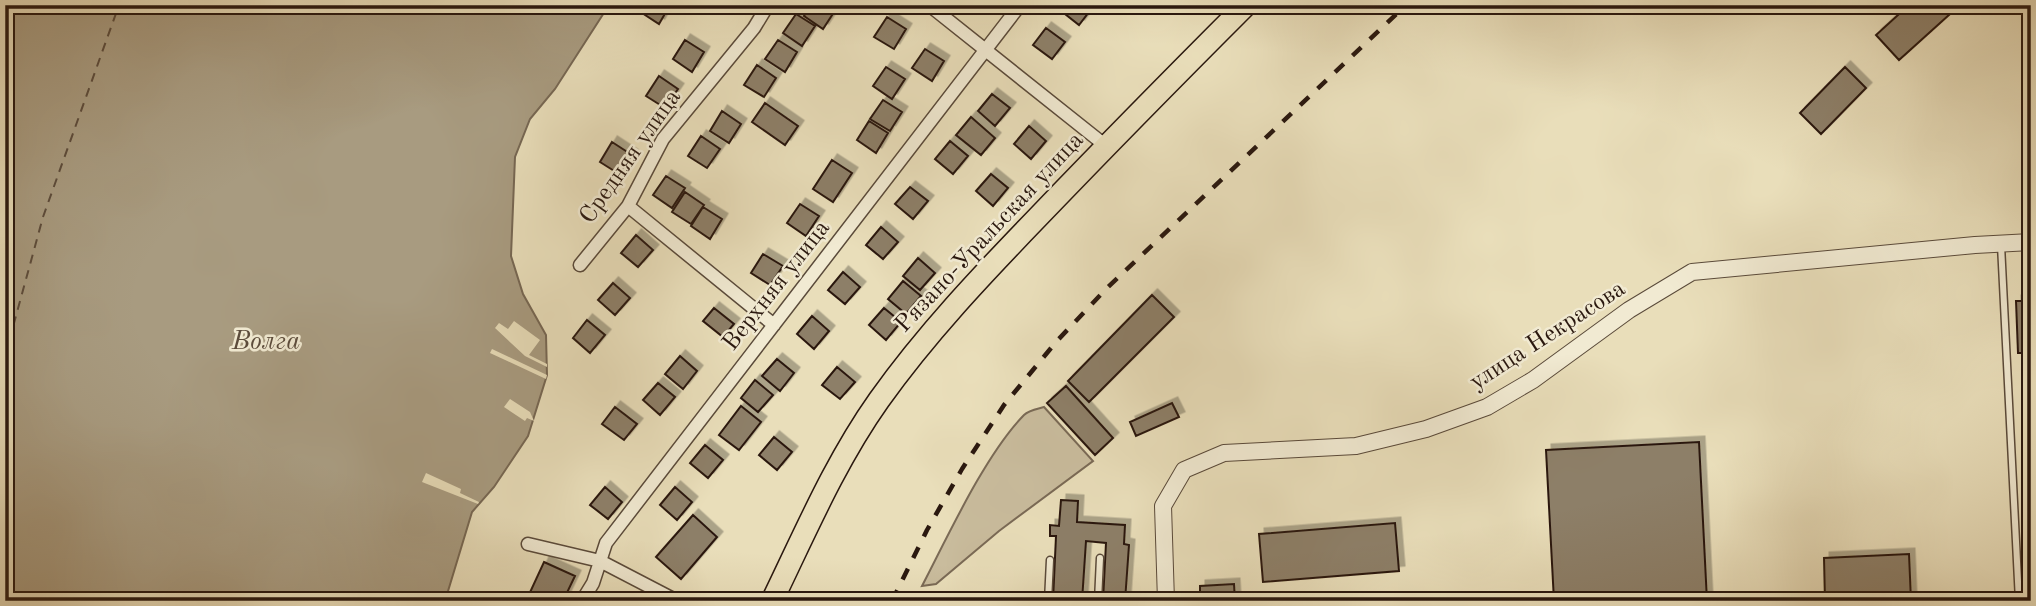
<svg xmlns="http://www.w3.org/2000/svg" width="2036" height="606" font-family="'Old Standard TT',serif">
  <defs>
    <filter id="shadow"><feDropShadow dx="5.5" dy="-5.5" stdDeviation="0" flood-color="#0004"/></filter>
  </defs>
  <rect width="100%" height="100%" fill="#e9deba"/>
  <filter id="stains"><feTurbulence type="fractalNoise" baseFrequency=".00286" numOctaves="4"/><feColorMatrix values="0 0 0 0 .2 0 0 0 0 .09 0 0 0 0 .02 0 0 0 .5 -.17"/></filter>
  <radialGradient id="worn" r=".72"><stop offset=".6" stop-color="#630" stop-opacity="0"/><stop offset="1" stop-color="#630" stop-opacity=".3"/></radialGradient>
  <!-- green -->
  <path fill="#c9bc9d" stroke="#7a6a56" stroke-width="2" d="M1044 407 1093 461 999 531 936 584 922 586C948 536 985 455 1024 415 1029 410 1037 409 1044 407Z"/>
  <!-- water -->
  <path fill="#a89b80" stroke="#766753" stroke-width="2" d="M5 5H609L555 89 530 119 515 157 511 256 523 294 546 335 547 375 528 436 494 487 472 512 445 601H5Z"/>
  <!-- pier -->
  <path fill="#e9deba" d="M514 321 540 340 529 355 547 364V367L525 356 495 328 499 323 508 329Z
    M492 349 547 375 546 379 490 353Z
    M510 399 530 412 534 421 527 418 525 421 504 407Z
    M426 473 461 489 460 493 479 502 478 504 422 482Z"/>
  <g fill="none" stroke-linecap="round" stroke-linejoin="round">
    <!-- ferry -->
    <path stroke="#5c4c3c" stroke-width="2" stroke-dasharray="9 7" stroke-linecap="butt" d="M5 356 43 217 119 5"/>
  </g>
  <!-- building -->
  <path fill="#8d7f68" stroke="#2a180f" stroke-width="2" filter="url(#shadow)" d="M643 5H670L659 24 639 11Z
    M811 5H830L836 9 823 29 804 16Z
    M1064 5H1088L1092 8 1079 25 1060 10Z
    M1909 5H1960L1899 60 1876 35Z
    M796 14 815 26 802 46 783 33Z
    M887 17 906 29 894 49 874 37Z
    M1046 28 1065 42 1052 59 1033 45Z
    M685 40 704 52 692 72 673 59Z
    M778 40 797 52 785 72 765 59Z
    M925 49 944 61 932 81 912 68Z
    M757 65 776 78 764 97 744 85Z
    M886 67 905 79 892 99 873 86Z
    M1845 67 1866 88 1821 134 1800 113Z
    M659 76 678 89 665 108 646 96Z
    M992 94 1010 108 995 126 978 111Z
    M883 100 902 112 890 131 870 119Z
    M765 103 798 126 785 145 752 122Z
    M722 111 741 124 729 143 710 131Z
    M971 117 995 138 981 155 956 135Z
    M869 121 888 133 876 153 857 140Z
    M1029 126 1046 141 1031 159 1014 144Z
    M701 136 720 149 707 168 688 156Z
    M950 141 968 156 953 174 935 159Z
    M612 142 632 155 619 174 600 162Z
    M832 160 852 173 833 202 813 189Z
    M991 174 1008 188 993 206 976 191Z
    M666 176 685 188 672 208 653 195Z
    M910 187 928 201 913 219 895 204Z
    M685 192 704 205 691 224 672 212Z
    M800 204 819 216 806 236 787 223Z
    M703 207 722 219 710 239 691 226Z
    M881 227 898 242 883 259 866 245Z
    M636 235 653 250 638 267 621 253Z
    M763 254 783 266 770 285 751 273Z
    M918 258 935 273 920 290 903 276Z
    M843 272 860 287 845 304 828 290Z
    M903 281 921 296 906 314 888 299Z
    M613 283 630 298 615 315 598 300Z
    M1152 295 1174 317 1089 402 1068 381Z
    M2016 301H2031V353H2018Z
    M714 308 734 324 723 337 703 321Z
    M884 308 901 322 886 340 869 325Z
    M812 316 829 331 814 349 797 334Z
    M587 320 605 335 590 353 573 338Z
    M680 356 697 371 683 389 665 374Z
    M777 359 794 373 780 391 762 376Z
    M837 367 855 382 840 399 822 385Z
    M755 380 773 395 758 412 741 398Z
    M658 383 675 397 660 415 643 400Z
    M1066 386 1113 438 1095 455 1047 403Z
    M1172 403 1179 417 1136 436 1130 422Z
    M741 406 761 422 739 450 719 435Z
    M615 407 637 424 624 440 602 424Z
    M774 437 792 452 777 470 759 455Z
    M1699 442 1707 601H1554L1546 450Z
    M705 445 723 460 708 478 690 463Z
    M605 487 622 502 608 519 590 505Z
    M675 487 692 502 677 520 660 505Z
    M1061 500 1078 501 1077 522 1125 525 1124 544 1129 545 1125 601H1103L1106 543 1086 541 1082 601H1053L1056 536H1050V525L1059 526Z
    M693 515 717 537 681 579 656 557Z
    M1395 523 1399 571 1263 582 1259 534Z
    M1909 554 1911 601H1825L1824 558Z
    M544 562 575 576 563 601H526Z
    M1234 584 1235 601H1200V586Z
    M1487 598V601H1439Z"/>
  <g fill="none" stroke-linecap="round" stroke-linejoin="round">
    <defs>
      <path id="service" d="M2001 245 2019 601
        M1048 601 1050 560
        M1098 601 1100 558"/>
      <path id="minor" d="M929 5 1106 146
        M628 206 774 325
        M580 265 628 206 663 139 754 28 768 5
        M528 544 600 561 677 601
        M582 601 593 583 606 543 1020 5"/>
      <path id="tertiary" d="M1166 601 1163 506 1184 470 1224 453 1356 446 1426 429 1487 407 1533 380 1629 310 1692 272 1975 245 2031 242"/>
      <path id="primary" d="M772 601C805 533 835 462 879 400 926 334 982 275 1038 217 1107 145 1176 75 1246 5"/>
    </defs>
    <!-- service casing -->
    <use href="#service" stroke="#5a4a3a" stroke-width="9"/>
    <!-- minor casing -->
    <use href="#minor" stroke="#5a4a3a" stroke-width="15"/>
    <!-- tertiary casing -->
    <use href="#tertiary" stroke="#5a4a3a" stroke-width="18"/>
    <!-- primary casing -->
    <use href="#primary" stroke="#2a180f" stroke-width="24"/>
    <!-- service -->
    <use href="#service" stroke="#f1ead2" stroke-width="6"/>
    <!-- minor -->
    <use href="#minor" stroke="#f1ead2" stroke-width="12"/>
    <!-- tertiary -->
    <use href="#tertiary" stroke="#f1ead2" stroke-width="16"/>
    <!-- primary -->
    <use href="#primary" stroke="#e9deba" stroke-width="21"/>
    <!-- rail -->
    <path stroke="#2a180f" stroke-width="4.5" stroke-dasharray="12 12" stroke-linecap="butt" d="M892 601 927 530 962 469 1004 405 1056 342 1107 288 1406 5"/>
  </g>
  <g text-anchor="middle" dominant-baseline="central" stroke-width="5" stroke-linejoin="round" paint-order="stroke">
    <!-- street labels -->
    <g font-size="24" fill="#2a180f" stroke="#f1ead2">
      <text transform="translate(631 157) rotate(-55)">Средняя улица</text>
      <text transform="translate(990 233) rotate(-47)">Рязано-Уральская улица</text>
      <text transform="translate(777 286) rotate(-52)">Верхняя улица</text>
      <text transform="translate(1548 336) rotate(-33)">улица Некрасова</text>
    </g>
    <!-- water labels -->
    <g font-size="26" font-style="italic" fill="#5c4c3c" stroke="#f1ead2">
      <text x="266" y="342">Волга</text>
    </g>
  </g>
  <!-- margin -->
  <rect width="2036" height="606" fill="none" stroke="#e9deba" stroke-width="28"/>
  <rect x="7" y="7" width="2022" height="592" fill="none" stroke="#2a180f" stroke-width="3.5"/>
  <rect x="14" y="14" width="2008" height="578" fill="none" stroke="#2a180f" stroke-width="2"/>
  <rect width="100%" height="100%" filter="url(#stains)"/>
  <rect width="100%" height="100%" fill="url(#worn)"/>
</svg>
